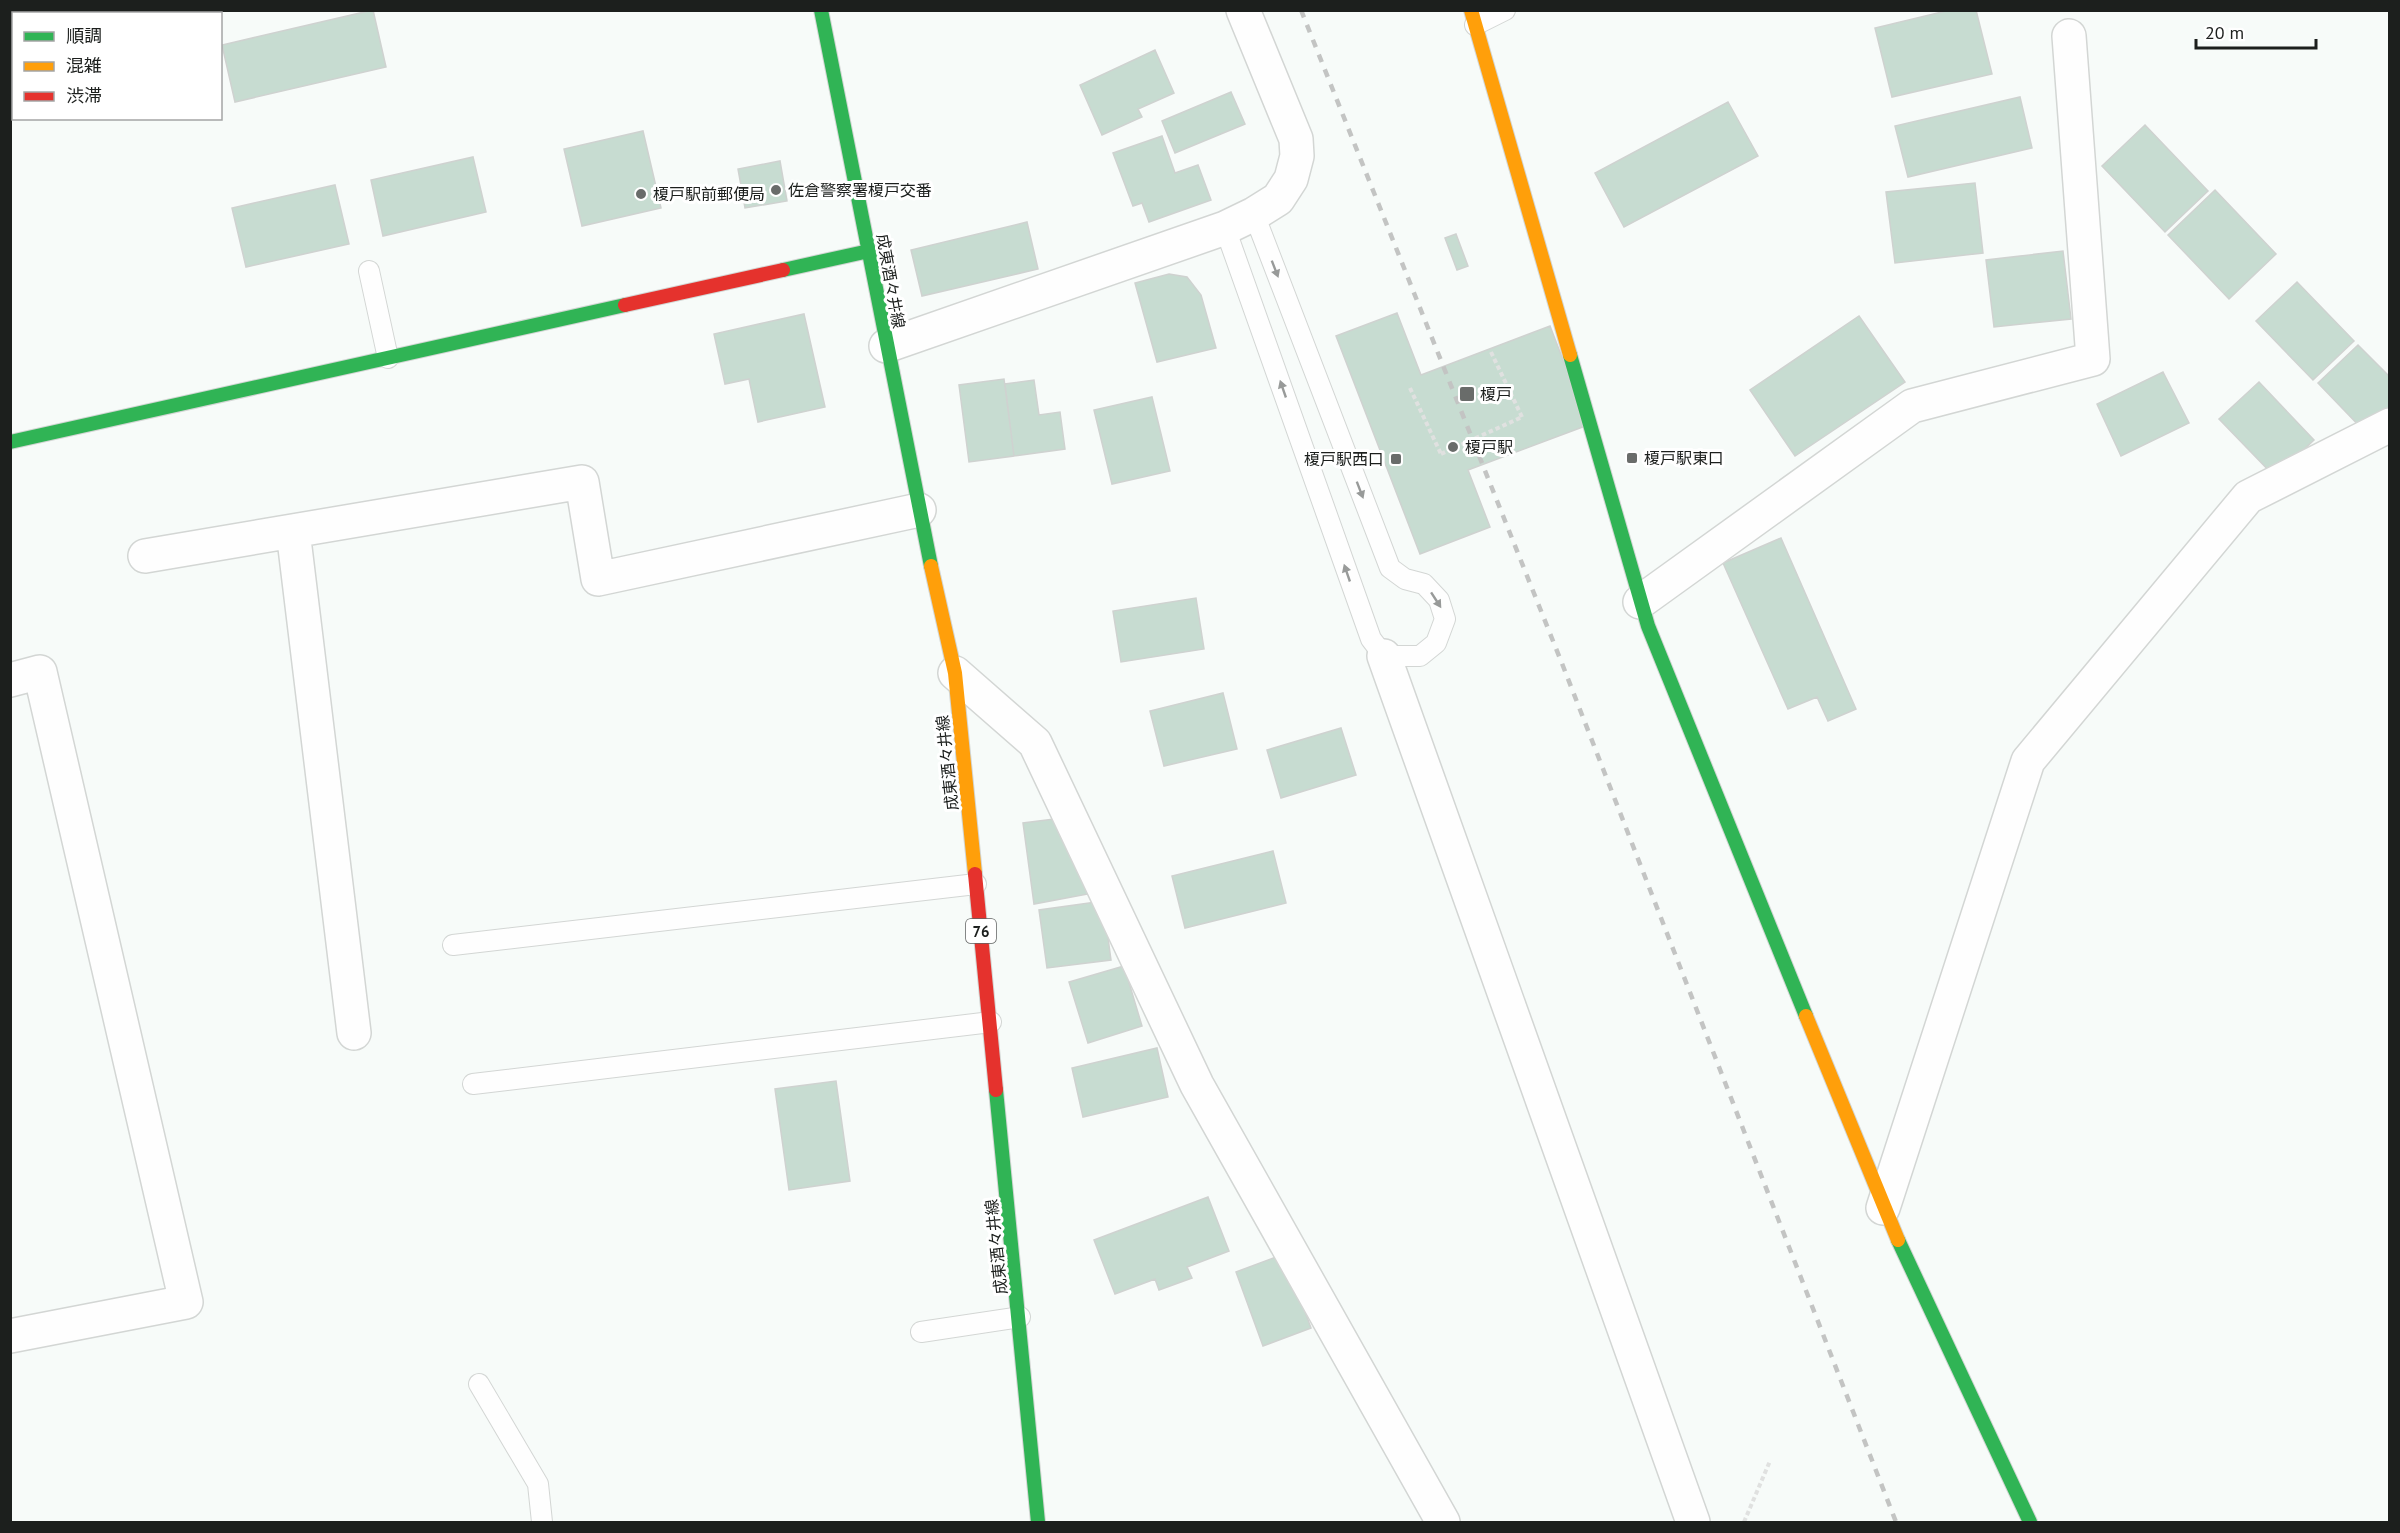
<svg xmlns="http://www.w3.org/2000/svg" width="2400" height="1533" font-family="'PT Sans','Noto Sans JP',sans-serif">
  <rect width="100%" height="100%" fill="#f7fbf9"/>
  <!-- building -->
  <path fill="#c7dcd1" stroke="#cfd2d0" stroke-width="1.5" d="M373 10 386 67 235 102 222 45Z
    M1950 10H1976L1992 74 1892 97 1875 28Z
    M1155 50 1174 93 1138 109 1142 117 1102 135 1080 85Z
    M1231 92 1245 124 1175 153 1162 121Z
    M2020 97 2032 148 1908 177 1895 126Z
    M1728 102 1758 156 1624 227 1595 173Z
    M2145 125 2208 191 2165 232 2102 166Z
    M643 131 661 208 582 226 564 149Z
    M1162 136 1175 173 1198 165 1211 200 1149 222 1142 203 1133 206 1113 153Z
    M473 157 486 212 383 236 371 180Z
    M780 161 787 201 745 208 738 169Z
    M1975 183 1983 253 1895 263 1886 192Z
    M335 185 349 244 246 267 232 208Z
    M2215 190 2276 254 2229 299 2168 235Z
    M1027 222 1038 269 922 296 911 250Z
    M1456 234 1468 266 1457 270 1445 238Z
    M2063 251 2071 319 1994 327 1986 260Z
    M1169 274 1187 277 1201 295 1216 348 1157 362 1135 283Z
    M2297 282 2354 341 2313 380 2256 321Z
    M1397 313 1421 375 1550 326 1588 425 1468 470 1490 527 1420 554 1336 336Z
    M804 314 825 407 758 422 749 379 725 384 714 334Z
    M1859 316 1905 382 1795 456 1750 390Z
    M2358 345 2390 377V410L2366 433 2318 383Z
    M2163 372 2189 423 2121 456 2097 404Z
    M1004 379 1014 456 969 462 959 385Z
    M1034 380 1039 415 1060 412 1065 449 1014 456 1005 384Z
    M2259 382 2314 440 2275 477 2219 419Z
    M1152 397 1170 471 1112 484 1094 410Z
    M1781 538 1856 709 1828 721 1817 697 1788 709 1723 563Z
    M1196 598 1204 649 1121 662 1113 611Z
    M1223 693 1237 749 1164 766 1150 711Z
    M1341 728 1356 775 1281 798 1267 750Z
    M1062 818 1080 859 1088 894 1034 904 1023 823Z
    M1273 851 1286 903 1185 928 1172 876Z
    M1103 901 1111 960 1047 968 1039 910Z
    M1124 966 1142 1026 1088 1043 1069 982Z
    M1157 1048 1168 1097 1083 1117 1072 1068Z
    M836 1081 850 1181 789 1190 775 1089Z
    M1208 1197 1229 1251 1187 1267 1192 1278 1159 1290 1155 1279 1115 1294 1094 1240Z
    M1284 1254 1311 1328 1263 1346 1236 1272Z"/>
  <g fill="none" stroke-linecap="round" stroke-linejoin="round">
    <defs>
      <path id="lane" d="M1475 25 1505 10
        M1225 228 1371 639 1384 656H1420L1436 643 1445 619 1439 600 1424 584 1405 579 1390 568 1254 214
        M369 271 388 358
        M453 945 976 884
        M473 1084 991 1022
        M921 1332 1020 1317
        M479 1384 538 1484 542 1522"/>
      <path id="street" d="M886 346 1225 228 1254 214 1278 199 1291 179 1297 156 1296 139 1243 10
        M293 531 354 1033
        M145 556 582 482 598 579 919 510
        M1640 602 1912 406 2093 359 2069 36
        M1384 656 1693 1522
        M955 673 1035 743 1197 1085 1443 1522
        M10 680 40 672 186 1302 10 1336
        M1883 1208 2028 761 2248 497 2390 425"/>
      <path id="fast" d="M821 10 931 566
        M783 270 869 251
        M1570 355 1648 626 1806 1016
        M10 442 625 305
        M996 1090 1038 1522
        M1898 1240 2030 1522"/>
      <path id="slow" d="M1471 10 1570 355
        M931 566 955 673 975 874
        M1806 1016 1898 1240"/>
      <path id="jam" d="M625 305 783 270
        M975 874 996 1090"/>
    </defs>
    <!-- lane casing -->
    <use href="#lane" stroke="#d3d6d4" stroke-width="22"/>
    <!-- street casing -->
    <use href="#street" stroke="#d3d6d4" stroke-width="36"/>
    <!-- fast casing -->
    <use href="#fast" stroke="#d3d6d4" stroke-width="16"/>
    <!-- slow casing -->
    <use href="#slow" stroke="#d3d6d4" stroke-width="16"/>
    <!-- jam casing -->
    <use href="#jam" stroke="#d3d6d4" stroke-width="16"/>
    <!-- path -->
    <path stroke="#e0e1e0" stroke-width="4" stroke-dasharray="4.5 3" stroke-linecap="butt" d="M1491 352 1522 417
      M1410 388 1441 454
      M1744 1522 1770 1461"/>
    <!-- lane -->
    <use href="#lane" stroke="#fefefe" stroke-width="20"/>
    <!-- street -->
    <use href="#street" stroke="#fefefe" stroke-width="33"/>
    <!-- fast -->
    <use href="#fast" stroke="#30b455" stroke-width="14"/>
    <!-- slow -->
    <use href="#slow" stroke="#ff9f0a" stroke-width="14"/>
    <!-- jam -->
    <use href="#jam" stroke="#e5322d" stroke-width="14"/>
    <!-- rail -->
    <path stroke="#c3c4c3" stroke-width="4.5" stroke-dasharray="8 8" stroke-linecap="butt" d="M1301 10 1563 666 1896 1522"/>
    <!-- path-bridge -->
    <path stroke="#e0e1e0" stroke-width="4" stroke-dasharray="4.5 3" stroke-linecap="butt" d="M1441 454 1522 417"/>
  </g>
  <!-- one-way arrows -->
  <defs><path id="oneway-solid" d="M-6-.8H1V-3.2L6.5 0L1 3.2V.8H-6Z" transform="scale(1.5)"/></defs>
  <g fill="#989a99">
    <use href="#oneway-solid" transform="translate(1275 269) rotate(69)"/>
    <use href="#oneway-solid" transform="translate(1283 389) rotate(-109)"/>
    <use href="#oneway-solid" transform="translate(1360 490) rotate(69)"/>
    <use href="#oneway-solid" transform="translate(1347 573) rotate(-109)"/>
    <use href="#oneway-solid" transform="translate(1436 600) rotate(57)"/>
  </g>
  <!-- markers -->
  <g fill="#696c6a" stroke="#fff" stroke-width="2">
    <circle cx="776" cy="190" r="6"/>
    <circle cx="641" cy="194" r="6"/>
    <rect x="1459" y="386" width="16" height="16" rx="3"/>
    <circle cx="1453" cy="447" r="6"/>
    <rect x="1626" y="452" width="12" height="12" rx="3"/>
    <rect x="1390" y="453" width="12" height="12" rx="3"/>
  </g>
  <g text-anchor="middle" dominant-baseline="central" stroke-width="6" stroke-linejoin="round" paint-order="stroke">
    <!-- shield labels -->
    <rect fill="#fff" stroke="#606261" stroke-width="1.5" x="966" y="919" width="30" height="24" rx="4.5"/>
    <g font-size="15" font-weight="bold" fill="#1c1f1d">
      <text x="981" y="931">76</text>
    </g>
    <!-- poi labels -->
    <g font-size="16" fill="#1c1f1d" stroke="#fff" text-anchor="start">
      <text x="788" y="190">佐倉警察署榎戸交番</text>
      <text x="653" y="194">榎戸駅前郵便局</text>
      <text x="1480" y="394">榎戸</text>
      <text x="1465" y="447">榎戸駅</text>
      <text x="1644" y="458">榎戸駅東口</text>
      <text x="1384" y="459" text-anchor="end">榎戸駅西口</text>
    </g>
    <!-- street labels -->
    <g font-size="16" fill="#1c1f1d" stroke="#fff">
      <text transform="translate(891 281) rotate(80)">成東酒々井線</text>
      <text transform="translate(947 763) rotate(-96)">成東酒々井線</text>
      <text transform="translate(996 1247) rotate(-96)">成東酒々井線</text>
    </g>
  </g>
  <!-- border -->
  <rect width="2400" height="1533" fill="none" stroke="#1c1f1d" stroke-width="24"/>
  <!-- legend -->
  <rect x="12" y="12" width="210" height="108" fill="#ffffff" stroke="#a4a5a5" stroke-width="1.5"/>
  <rect x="24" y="32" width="30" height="9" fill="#30b455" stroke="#a4a5a5" stroke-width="1.5"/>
  <text x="66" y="42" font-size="18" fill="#1c1f1d">順調</text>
  <rect x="24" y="62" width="30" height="9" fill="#ff9f0a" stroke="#a4a5a5" stroke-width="1.5"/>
  <text x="66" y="72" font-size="18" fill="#1c1f1d">混雑</text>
  <rect x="24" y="92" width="30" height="9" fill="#e5322d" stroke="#a4a5a5" stroke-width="1.5"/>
  <text x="66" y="102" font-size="18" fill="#1c1f1d">渋滞</text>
  <!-- scale -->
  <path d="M2196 39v9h120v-9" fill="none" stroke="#1c1f1d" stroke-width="3"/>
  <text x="2205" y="39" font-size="18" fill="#1c1f1d" stroke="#ffffff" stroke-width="4.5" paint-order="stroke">20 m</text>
</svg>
